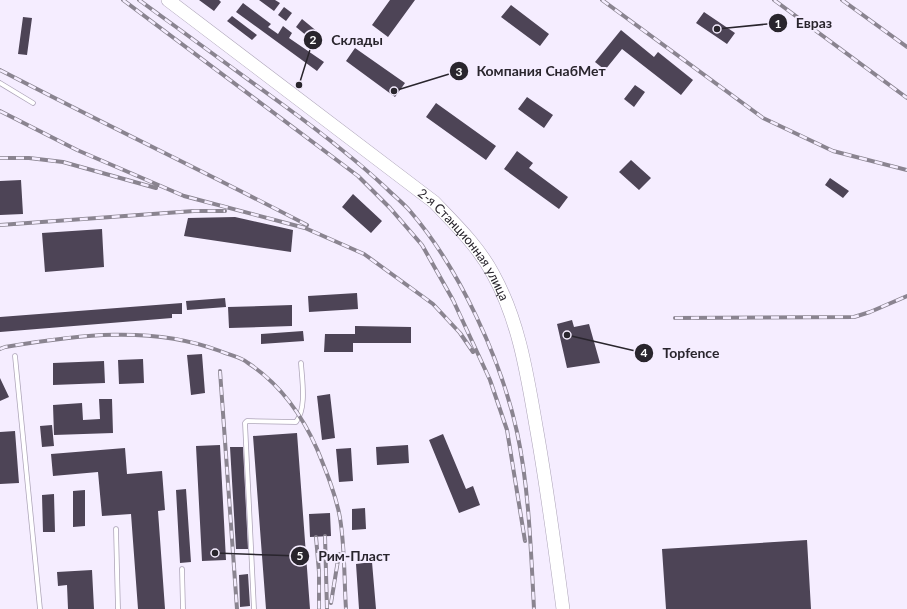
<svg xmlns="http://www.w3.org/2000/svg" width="907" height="609" font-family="Lato,sans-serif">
  <rect width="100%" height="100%" fill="#f5edff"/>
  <!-- building -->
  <path fill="#4d4456" d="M199 0H219L221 2 214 11Z
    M259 0H275L280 3 274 11Z
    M390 0H415L388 37 372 25Z
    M243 3 271 24 268 27 278 34 283 26 292 33 289 38 324 62 317 71 236 12Z
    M511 5 549 34 540 46 501 17Z
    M284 7 292 13 286 21 278 15Z
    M704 12 735 33 727 44 696 23Z
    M232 16 257 35 252 40 227 21Z
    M23 17 32 18 27 55 18 54Z
    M302 19 319 33 313 41 296 27Z
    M621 30 654 57 658 52 693 80 681 95 622 49 605 70 595 62Z
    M355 48 405 83 395 97 346 61Z
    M635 85 645 92 634 107 624 99Z
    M527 97 553 115 544 128 518 109Z
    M436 103 496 146 486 160 426 117Z
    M517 151 533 163 529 168 568 197 559 209 504 169Z
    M631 160 651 178 639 190 619 172Z
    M830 178 849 191 843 198 825 185Z
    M21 180 23 214 0 215V181Z
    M353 194 382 221 371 233 342 207Z
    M235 217 293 230 291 252 184 236 188 218Z
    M102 229 104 267 45 272 42 233Z
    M357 293 358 309 309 312 308 296Z
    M225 298 226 307 187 310 186 301Z
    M182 303V314H172V318L0 332V317Z
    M292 305V326L229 328 228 307Z
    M572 320 574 327 589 324 600 363 567 368 557 324Z
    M355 326 411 327V343H353V352H324L325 334H355Z
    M303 331 304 341 261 344V334Z
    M652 347 653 354 643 356 642 349Z
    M202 354 205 393 191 395 187 355Z
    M143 359 144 383 119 384 118 360Z
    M104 361 105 383 53 385V363Z
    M0 378 9 397 0 401Z
    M330 394 335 438 322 440 317 396Z
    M99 399H112L113 433 54 435 53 405 82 403 83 420 100 419Z
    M52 425 54 446 42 447 40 426Z
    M15 431 19 483 0 484V432Z
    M297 433 310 609H266L253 436Z
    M443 434 466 489 473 486 480 505 459 513 429 440Z
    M220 445 226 560 202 561 196 446Z
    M408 445 409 463 377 465 376 447Z
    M230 447H243L248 549H236Z
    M125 448 127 474 162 471 165 510 158 511 165 609H138L131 514 102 516 98 472 53 476 51 454Z
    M351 448 353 481 339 482 336 449Z
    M186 489 191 562 180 563 176 490Z
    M85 490V526L73 527V491Z
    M54 494 55 532H43L42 495Z
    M365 508 366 529 352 530V509Z
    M330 513 331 536 310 537 309 514Z
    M807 540 811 609H666L662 549Z
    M372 562 376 609H359L356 564Z
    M92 570 94 609H68L67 585 58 586 57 572Z
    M248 574 250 606 240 607 239 575Z"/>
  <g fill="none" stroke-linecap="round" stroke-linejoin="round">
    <defs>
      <path id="service" d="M0 83 33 103
        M15 356 40 609
        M116 529 118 609
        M182 569 183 609
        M254 609 245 423 247 421 296 422C307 408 302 380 301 363"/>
      <g id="primary">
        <path id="s1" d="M168 0 434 202C456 225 478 246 493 274 519 321 527 374 536 426 547 487 555 548 563 609"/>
      </g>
    </defs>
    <!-- service casing -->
    <use href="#service" stroke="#ada4b8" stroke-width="5.5"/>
    <!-- primary casing -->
    <use href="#primary" stroke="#ada4b8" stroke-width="14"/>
    <!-- service -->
    <use href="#service" stroke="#fff" stroke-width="4"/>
    <!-- primary -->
    <use href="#primary" stroke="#fff" stroke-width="13"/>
    <defs>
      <path id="rail" d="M123 0 358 176 390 208 422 245 453 300 490 380 507 430 525 541
        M139 0C188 36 237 71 286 107 320 132 354 158 385 187 393 195 403 203 410 211 459 268 501 359 517 432 529 487 531 552 534 609
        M602 0 763 118 833 151 907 170
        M774 0 907 98
        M842 0 907 47
        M0 70C102 123 205 172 307 225
        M0 111 77 150 184 196 305 228 364 254 433 304 460 333 473 352
        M0 158H29L63 162 156 188
        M0 225 194 211H225
        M675 318 854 317 870 312 907 296
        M0 349 5 347C77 335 151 325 220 351 229 355 241 357 248 363 280 384 302 415 317 449 326 471 336 495 340 518 345 548 344 579 346 609
        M220 371 237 609
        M325 536 327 609
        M316 537 319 572V609
        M331 603 339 554"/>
    </defs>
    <!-- rail casing -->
    <use href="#rail" stroke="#8a8490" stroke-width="4"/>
    <!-- rail -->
    <use href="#rail" stroke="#f5edff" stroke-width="2.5" stroke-dasharray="8" stroke-linecap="butt"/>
  </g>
  <g text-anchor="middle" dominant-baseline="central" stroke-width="4" stroke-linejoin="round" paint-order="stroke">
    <!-- street labels -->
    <g font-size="13" fill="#29252d" stroke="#f5edff">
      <text stroke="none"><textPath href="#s1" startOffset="386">2-я Станционная улица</textPath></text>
    </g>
  </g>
  <!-- callouts -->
  <path fill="none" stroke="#29252d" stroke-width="1.5" d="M717 29L778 23M299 85L313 40M394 91L459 71M567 335L644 353M215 553L300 556"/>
  <g fill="#29252d" stroke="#f5edff" stroke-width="1.5">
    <circle cx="717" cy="29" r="4"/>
    <circle cx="299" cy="85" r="4"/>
    <circle cx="394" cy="91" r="4"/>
    <circle cx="567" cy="335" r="4"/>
    <circle cx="215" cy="553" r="4"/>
    <circle cx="778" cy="23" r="10"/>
    <circle cx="313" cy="40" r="10"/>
    <circle cx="459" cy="71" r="10"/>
    <circle cx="644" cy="353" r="10"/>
    <circle cx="300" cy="556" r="10"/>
  </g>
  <g font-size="12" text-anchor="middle" font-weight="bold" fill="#fff">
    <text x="778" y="28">1</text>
    <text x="313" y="44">2</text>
    <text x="459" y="76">3</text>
    <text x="644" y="357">4</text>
    <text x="300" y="560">5</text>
  </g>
  <g font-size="14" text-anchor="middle" font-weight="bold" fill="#29252d" stroke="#f5edff" stroke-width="4" stroke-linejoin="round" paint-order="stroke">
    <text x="814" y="28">Евраз</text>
    <text x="357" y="45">Склады</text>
    <text x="541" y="76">Компания СнабМет</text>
    <text x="691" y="358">Topfence</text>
    <text x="354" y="561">Рим-Пласт</text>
  </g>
</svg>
